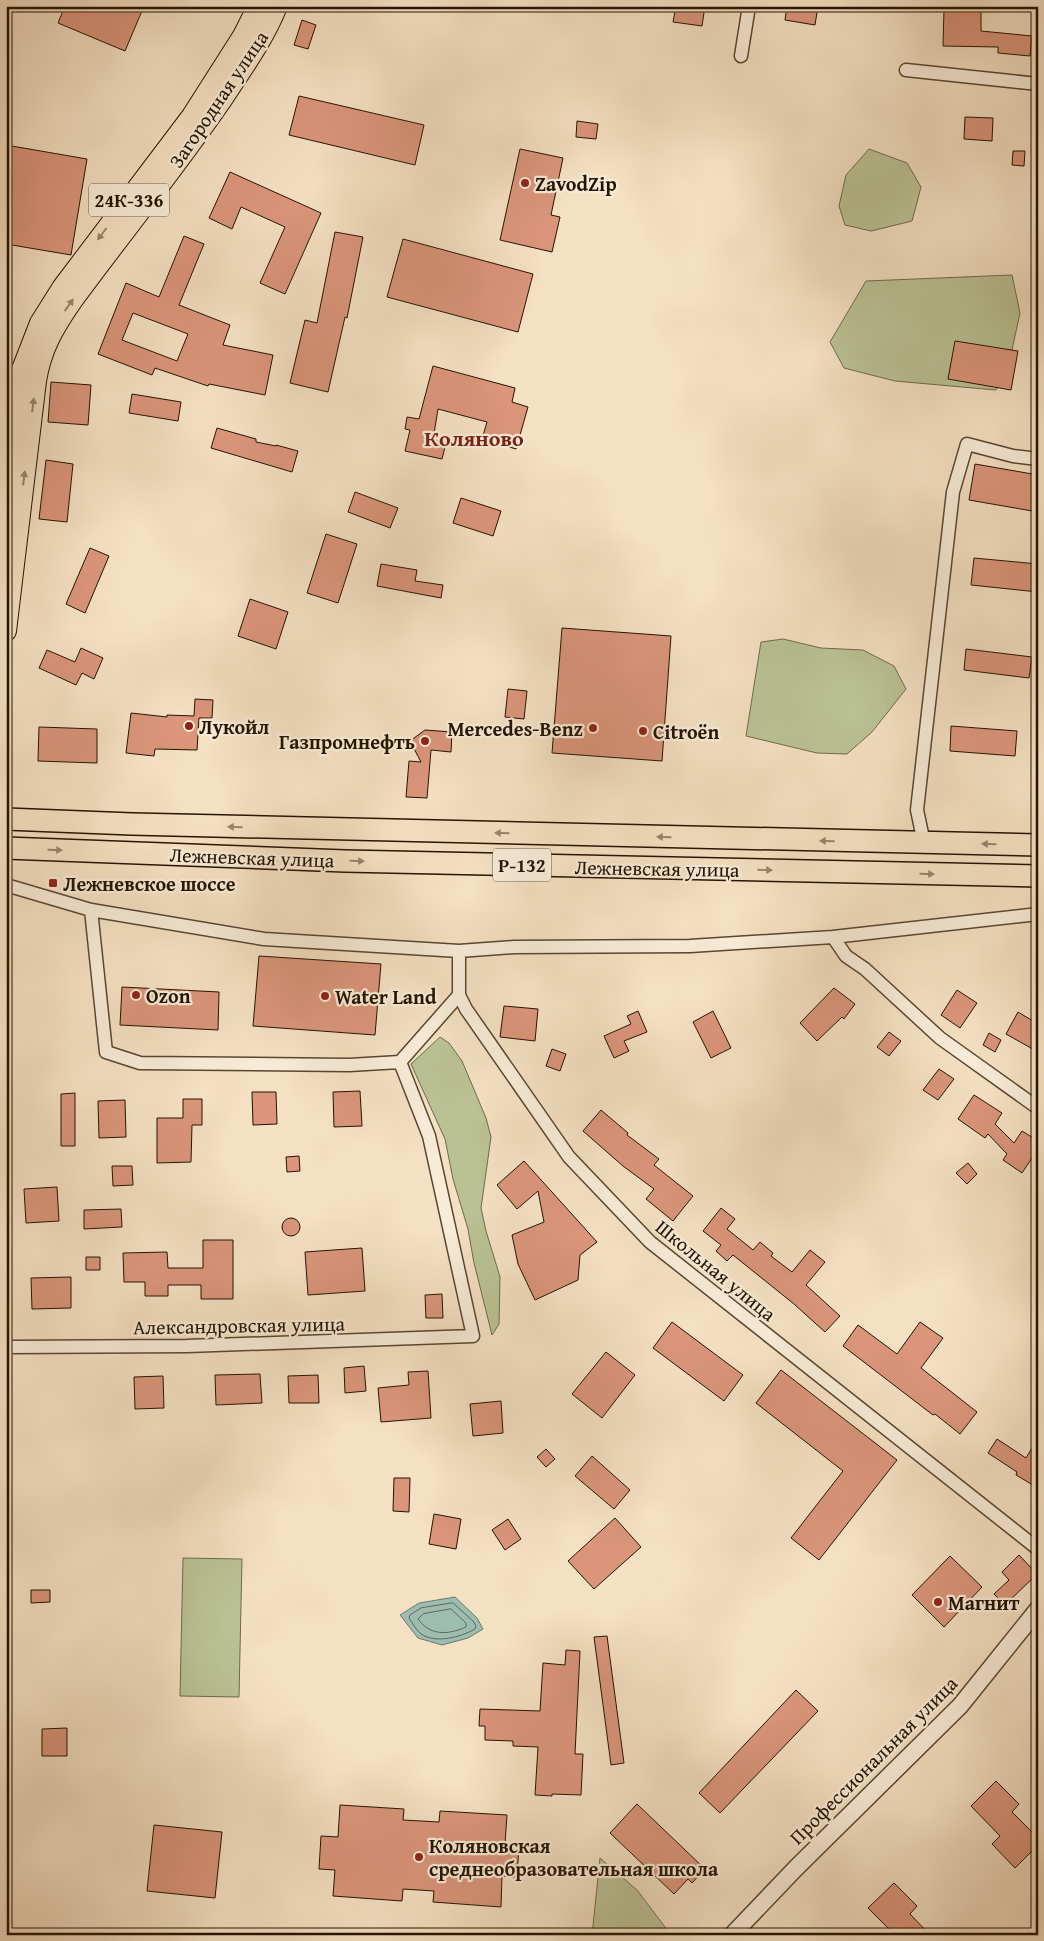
<svg xmlns="http://www.w3.org/2000/svg" width="1044" height="1941" font-family="'Gentium Book Plus',serif">
  <rect width="100%" height="100%" fill="#f4e0c2"/>
  <filter id="stains"><feTurbulence type="fractalNoise" baseFrequency=".004" numOctaves="4"/><feColorMatrix values="0 0 0 0 .2 0 0 0 0 .09 0 0 0 0 .02 0 0 0 .5 -.17"/></filter>
  <radialGradient id="worn" r=".72"><stop offset=".6" stop-color="#630" stop-opacity="0"/><stop offset="1" stop-color="#630" stop-opacity=".3"/></radialGradient>
  <!-- green -->
  <path fill="#bac294" stroke="#6f6a4a" d="M869 149 907 163 921 187 912 221 871 231 845 225 839 206 846 175Z
    M1012 275 1020 313 1007 373 996 390 895 381 844 368 830 342 866 281Z
    M783 639 821 648 863 650 894 666 906 689 872 732 847 754 817 753 746 736 761 642Z
    M440 1037 449 1043 462 1061 486 1118 491 1137 481 1208 486 1231 500 1277 499 1324 492 1335 474 1263 468 1229 453 1179 445 1139 411 1064Z
    M183 1558 242 1559 239 1697 180 1696Z
    M600 1858 637 1890 671 1935H592Z"/>
  <!-- water -->
  <path fill="#9cbdaf" stroke="#6c7969" d="M455 1597 477 1618 483 1629 468 1638 442 1645 418 1638 400 1615 419 1603Z"/>
  <g fill="none" stroke-linecap="round" stroke-linejoin="round">
    <!-- shore -->
    <path stroke="#606858" stroke-width="1" d="M453 1603 473 1621 476 1626 475 1629C461 1637 436 1644 421 1634 416 1630 412 1622 409 1618L410 1615 421 1608Z
      M451 1609 466 1623V1627C448 1635 430 1636 418 1619L423 1614Z"/>
  </g>
  <!-- building -->
  <path fill="#da957b" stroke="#241300" fill-rule="evenodd" d="M65 6H144L125 51 58 23Z
    M676 6H705L702 26 673 22Z
    M787 6H818L815 25 785 20Z
    M944 9 981 10V31L1032 36 1030 56 998 53V47L943 46Z
    M302 20 316 25 308 49 294 45Z
    M299 96 424 125 415 165 289 135Z
    M965 117 993 118 992 141 964 139Z
    M577 121 598 124 596 139 576 137Z
    M6 145 87 159 71 255 6 244Z
    M520 149 563 158 551 215 560 217 552 252 500 240Z
    M1013 151H1025L1024 166 1012 165Z
    M230 172 321 213 285 294 260 283 285 227 241 207 232 229 209 218Z
    M335 232 363 237 347 318 345 317 328 392 290 383 305 320 317 323Z
    M184 236 204 244 179 305 230 325 223 345 273 355 265 395 209 384 208 386 155 368 152 375 98 354 126 283 159 297ZM133 313 188 334 177 361 122 340Z
    M403 239 533 274 518 332 387 297Z
    M955 341 1018 351 1011 390 948 379Z
    M433 366 515 388 512 402 528 407 516 449 482 439 487 422 438 409 433 440 446 443 442 459 405 451 410 430 405 429 407 417 419 419Z
    M51 382 91 385 88 425 48 422Z
    M132 394 181 402 178 421 129 413Z
    M217 428 256 439V442L276 446V445L298 451 292 472 211 448Z
    M46 460 73 464 67 522 39 519Z
    M975 464 1038 475V512L969 500Z
    M355 492 398 508 390 528 348 512Z
    M461 498 501 511 493 536 453 523Z
    M326 534 357 544 338 603 307 593Z
    M90 548 109 556 85 613 66 604Z
    M974 558 1038 564V592L971 585Z
    M381 564 417 570 415 581 443 585 441 598 377 586Z
    M250 599 288 612 276 649 238 636Z
    M562 628 671 636 662 761 552 753Z
    M81 648 103 658 94 679 82 673 76 685 39 668 47 650 75 662Z
    M966 649 1032 657 1029 678 964 670Z
    M508 689 527 691 524 719 505 717Z
    M195 699 213 700 212 718H199L197 750 155 749 154 756 126 753 131 713 167 717V715L194 716Z
    M951 726 1017 731 1015 756 950 751Z
    M39 727 97 729V763L38 761Z
    M425 730 452 732 451 752 431 750 427 798 406 797 409 761 421 762 410 741Z
    M259 956 381 964 375 1035 253 1026Z
    M122 987 219 992 218 1030 120 1025Z
    M834 988 855 1004 844 1019 842 1017 817 1041 800 1023Z
    M957 990 977 1003 960 1028 941 1015Z
    M504 1006 538 1009 535 1041 500 1037Z
    M638 1011 647 1032 624 1041 629 1051 614 1058 604 1036 631 1024 627 1016Z
    M713 1011 731 1048 711 1058 693 1022Z
    M1018 1012 1038 1024V1052L1006 1034Z
    M889 1032 901 1041 889 1056 877 1047Z
    M989 1033 1001 1040 995 1052 983 1045Z
    M552 1049 566 1054 560 1071 546 1066Z
    M939 1069 954 1079 938 1100 923 1090Z
    M360 1091 362 1126 334 1127 333 1092Z
    M252 1092H276L277 1124 253 1125Z
    M75 1093V1146H61V1094Z
    M974 1095 1002 1113 995 1124 1014 1143 1022 1131 1038 1141V1149L1022 1173 1003 1160 1007 1154 988 1134 985 1138 958 1119Z
    M183 1099H202V1125H192L191 1162 157 1163V1118H183Z
    M125 1100 126 1137 99 1138 98 1101Z
    M601 1110 628 1133 627 1135 659 1159 654 1165 693 1196 673 1221 646 1199 654 1189 623 1166 583 1131Z
    M299 1156 300 1171 287 1172 286 1157Z
    M524 1161 597 1242 580 1255 578 1280 535 1300 518 1264 512 1235 544 1222 538 1191 517 1209 497 1185Z
    M968 1163 977 1174 967 1184 956 1173Z
    M112 1166H132L133 1185 113 1186Z
    M57 1187 59 1221 26 1223 24 1189Z
    M721 1208 735 1219 727 1229 753 1250 760 1242 773 1253 771 1256 792 1272 810 1250 825 1262 806 1285 840 1316 825 1332 794 1304 733 1255 727 1261 716 1251 721 1245 703 1231Z
    M121 1209 122 1227 84 1229V1210Z
    M282 1227a9 9 0 1 1 18 0a9 9 0 1 1-18 0Z
    M203 1240H233V1299H201V1285H168V1296H145V1282H124L123 1253 167 1252 168 1268H203Z
    M362 1248 365 1291 308 1295 305 1252Z
    M86 1257H100V1270H86Z
    M71 1277V1308L32 1309 31 1278Z
    M442 1294 443 1318H426L425 1295Z
    M672 1322 743 1375 724 1401 653 1348Z
    M920 1322 943 1338 921 1368 977 1412 960 1434 935 1414 933 1415 843 1346 858 1325 897 1354Z
    M606 1352 635 1375 602 1418 572 1394Z
    M364 1366 366 1391 345 1393 344 1368Z
    M781 1370 897 1460 819 1560 791 1538 843 1471 756 1403Z
    M428 1371 431 1418 381 1422 378 1388 409 1385 408 1372Z
    M260 1374 262 1403 216 1405 215 1375Z
    M318 1375 319 1403H289L288 1376Z
    M163 1376 164 1408 135 1409 134 1377Z
    M501 1401 503 1433 473 1436 470 1404Z
    M1038 1438V1488L1016 1475 1017 1472 988 1453 997 1439 1026 1458Z
    M546 1449 555 1459 546 1467 537 1457Z
    M592 1456 630 1490 614 1509 575 1476Z
    M394 1478H410L409 1512 393 1511Z
    M434 1514 461 1519 456 1549 429 1544Z
    M615 1518 641 1547 594 1589 568 1561Z
    M508 1519 521 1539 505 1550 492 1530Z
    M1019 1555 1037 1574 1005 1605 994 1594 1009 1580 1002 1572Z
    M950 1556 982 1587 944 1627 912 1595Z
    M31 1590H50V1602L31 1603Z
    M607 1636 624 1763 611 1765 594 1637Z
    M566 1650 580 1651 575 1754H583L581 1795 552 1794V1796L535 1795 538 1747 513 1746V1741L485 1740V1726H479L480 1709 540 1711 543 1663 565 1665Z
    M796 1690 818 1711 720 1813 699 1793Z
    M67 1728V1756H42V1729Z
    M996 1781 1019 1804 1012 1812 1038 1838V1845L1015 1868 992 1844 1000 1836 971 1806Z
    M637 1804 705 1869 692 1883 688 1879 674 1894 610 1833Z
    M340 1805 404 1809 403 1820 439 1822 440 1811 507 1815 505 1844 519 1845 517 1877 502 1876 501 1907 433 1902 434 1891 403 1889 402 1901 333 1896 335 1870 319 1869 321 1836 338 1837Z
    M154 1825 222 1832 215 1898 147 1891Z
    M894 1883 917 1906 910 1914 930 1935H895L868 1908Z"/>
  <g fill="none" stroke-linecap="round" stroke-linejoin="round">
    <defs>
      <path id="minor" d="M741 56 749 6
        M906 70 1038 84
        M924 843 917 810 953 492 967 444 1013 456 1038 459
        M6 885 91 910 264 939 459 951 514 947 690 946 833 937 1038 914
        M91 910 106 1052 140 1063 349 1065 400 1062
        M833 937 846 956 865 969 940 1038 1038 1108
        M459 951V995L466 1009 569 1157 650 1242 1038 1549
        M6 1347 187 1346 473 1336 429 1136 400 1062 459 995"/>
      <path id="tertiary" d="M732 1935 796 1868 960 1706 1038 1609"/>
      <path id="primary" d="M6 497 21 372 40 323 62 288 192 116 243 36 258 6
        M6 631 36 381C41 349 54 327 72 301 122 233 175 168 223 98 242 69 264 39 277 6"/>
      <path id="trunk" d="M6 819 132 824 1038 845
        M6 848 345 861 1038 876"/>
    </defs>
    <!-- minor casing -->
    <use href="#minor" stroke="#584630" stroke-width="15"/>
    <!-- tertiary casing -->
    <use href="#tertiary" stroke="#584630" stroke-width="19"/>
    <!-- primary casing -->
    <use href="#primary" stroke="#241300" stroke-width="22"/>
    <!-- trunk casing -->
    <use href="#trunk" stroke="#241300" stroke-width="24"/>
    <!-- minor -->
    <use href="#minor" stroke="#f8ebd7" stroke-width="12"/>
    <!-- tertiary -->
    <use href="#tertiary" stroke="#f8ebd7" stroke-width="16"/>
    <!-- primary -->
    <use href="#primary" stroke="#f4e0c2" stroke-width="20"/>
    <!-- trunk -->
    <use href="#trunk" stroke="#f4e0c2" stroke-width="21"/>
  </g>
  <!-- one-way arrows -->
  <defs><path id="oneway-solid" d="M-6-.8H1V-3.2L6.5 0L1 3.2V.8H-6Z" transform="scale(1.25)"/></defs>
  <g fill="#96846b">
    <use href="#oneway-solid" transform="translate(102 234) rotate(127)"/>
    <use href="#oneway-solid" transform="translate(69 305) rotate(-55)"/>
    <use href="#oneway-solid" transform="translate(33 405) rotate(-83)"/>
    <use href="#oneway-solid" transform="translate(24 478) rotate(-83)"/>
    <use href="#oneway-solid" transform="translate(235 827) rotate(-179)"/>
    <use href="#oneway-solid" transform="translate(502 833) rotate(-178)"/>
    <use href="#oneway-solid" transform="translate(664 837) rotate(-179)"/>
    <use href="#oneway-solid" transform="translate(827 841) rotate(-179)"/>
    <use href="#oneway-solid" transform="translate(989 844) rotate(-179)"/>
    <use href="#oneway-solid" transform="translate(55 850) rotate(2)"/>
    <use href="#oneway-solid" transform="translate(357 861) rotate(1)"/>
    <use href="#oneway-solid" transform="translate(765 870) rotate(1)"/>
    <use href="#oneway-solid" transform="translate(927 874) rotate(1)"/>
  </g>
  <!-- markers -->
  <g fill="#8f2418" stroke="#f8ebd7" stroke-width="2">
    <circle cx="525" cy="183" r="5"/>
    <circle cx="189" cy="726" r="5"/>
    <circle cx="593" cy="728" r="5"/>
    <circle cx="643" cy="731" r="5"/>
    <circle cx="425" cy="741" r="5"/>
    <rect x="48" y="878" width="10" height="10" rx="2.5"/>
    <circle cx="136" cy="995" r="5"/>
    <circle cx="325" cy="996" r="5"/>
    <circle cx="938" cy="1602" r="5"/>
    <circle cx="419" cy="1857" r="5"/>
  </g>
  <g text-anchor="middle" dominant-baseline="central" stroke-width="4.5" stroke-linejoin="round" paint-order="stroke">
    <!-- shield labels -->
    <g fill="#f8ebd7" stroke="#645440" stroke-width="1">
      <rect x="89" y="183.5" width="80" height="33" rx="4"/>
      <rect x="493" y="848.5" width="58" height="33" rx="4"/>
    </g>
    <g font-size="19" font-weight="bold" fill="#241300">
      <text x="129" y="200">24К-336</text>
      <text x="522" y="865">Р-132</text>
    </g>
    <!-- street labels -->
    <g font-size="20" fill="#241300" stroke="#f8ebd7">
      <text transform="translate(218 99) rotate(-56)">Загородная улица</text>
      <text transform="translate(252 857) rotate(2)">Лежневская улица</text>
      <text transform="translate(657 868) rotate(1)">Лежневская улица</text>
      <text transform="translate(716 1270) rotate(39)">Школьная улица</text>
      <text transform="translate(239 1325) rotate(-1)">Александровская улица</text>
      <text transform="translate(873 1760) rotate(-45)">Профессиональная улица</text>
    </g>
    <!-- poi labels -->
    <g font-size="20" font-weight="bold" fill="#241300" stroke="#f8ebd7" text-anchor="start">
      <text x="535" y="183">ZavodZip</text>
      <text x="199" y="726">Лукойл</text>
      <text x="583" y="728" text-anchor="end">Mercedes-Benz</text>
      <text x="653" y="731">Citroën</text>
      <text x="415" y="741" text-anchor="end">Газпромнефть</text>
      <text x="63" y="883">Лежневское шоссе</text>
      <text x="146" y="995">Ozon</text>
      <text x="335" y="996">Water Land</text>
      <text x="948" y="1602">Магнит</text>
      <text x="429" y="1845">Коляновская<tspan x="429" dy="23">среднеобразовательная школа</tspan></text>
    </g>
    <!-- quarter labels -->
    <g font-size="22" font-weight="bold" fill="#7a1f14" stroke="#f8ebd7">
      <text x="474" y="438">Коляново</text>
    </g>
  </g>
  <!-- margin -->
  <rect width="1044" height="1941" fill="none" stroke="#f4e0c2" stroke-width="25"/>
  <rect x="8" y="8" width="1029" height="1926" fill="none" stroke="#241300" stroke-width="2.5"/>
  <rect x="12" y="12" width="1019" height="1916" fill="none" stroke="#241300"/>
  <rect width="100%" height="100%" filter="url(#stains)"/>
  <rect width="100%" height="100%" fill="url(#worn)"/>
</svg>
